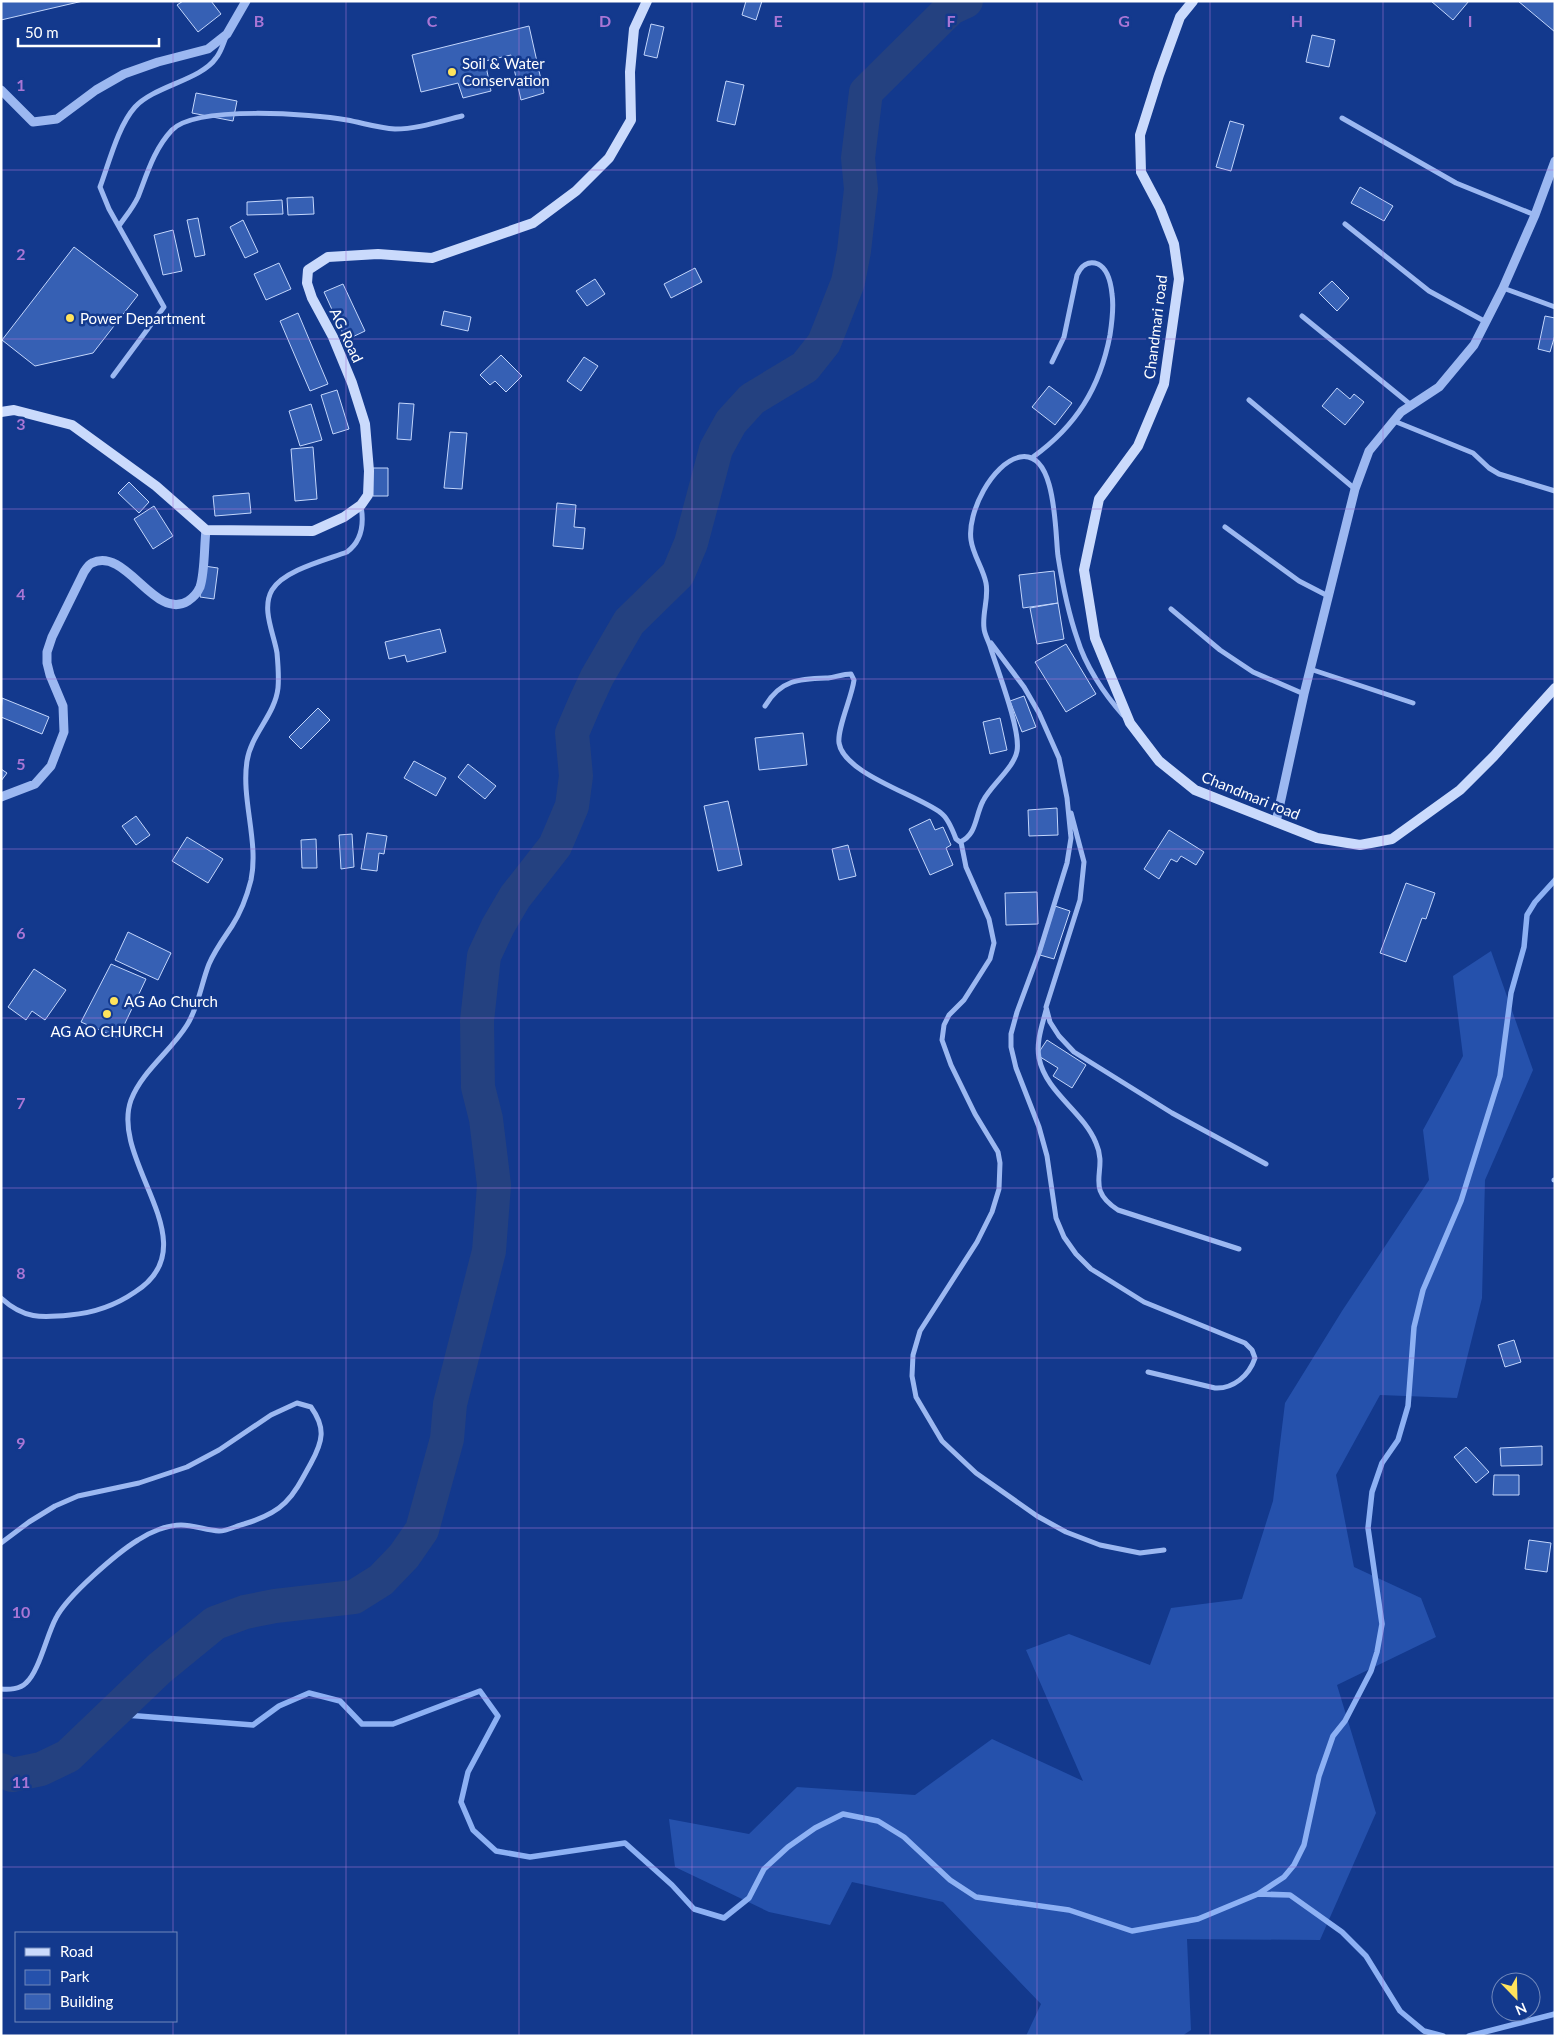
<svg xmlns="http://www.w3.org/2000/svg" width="1556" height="2037" font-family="Lato,sans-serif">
  <rect width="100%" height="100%" fill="#13398d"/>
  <!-- green -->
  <path fill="#2551ac" d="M1491 951 1533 1070 1485 1180 1482 1298 1457 1398 1380 1395 1336 1475 1354 1567 1421 1598 1436 1637 1337 1685 1376 1813 1320 1940 1187 1939 1191 2030 1182 2036H1026L1041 2004 943 1902 852 1882 830 1925 769 1912 675 1867 669 1819 749 1834 797 1787 915 1795 992 1739 1083 1781 1026 1650 1069 1634 1150 1665 1171 1608 1242 1599 1273 1501 1285 1403 1342 1311 1429 1180 1423 1130 1463 1056 1453 976Z"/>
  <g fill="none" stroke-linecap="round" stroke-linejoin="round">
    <!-- stream -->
    <path stroke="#8db1f4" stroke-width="5.5" d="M113 1714 253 1725 279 1706 309 1693 340 1701 362 1724H393L480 1691 498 1716 468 1772 461 1802 473 1830 496 1851 530 1857 625 1843 672 1885 694 1909 724 1918 749 1898 764 1869 788 1847 815 1828 843 1814 878 1821 904 1837 950 1880 976 1897 1069 1910 1132 1931 1198 1919 1258 1894 1290 1895 1342 1932 1366 1956 1400 2011 1424 2031 1443 2036
      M1258 1894 1284 1877 1294 1865 1304 1845 1319 1776 1333 1736 1345 1721 1371 1671 1377 1652 1382 1624 1368 1528 1372 1492 1382 1463 1398 1440 1408 1406 1414 1327 1423 1290 1461 1201 1500 1076 1511 993 1524 947 1527 915 1535 902 1555 880
      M1469 2036 1555 2014"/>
    <!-- river -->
    <path stroke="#244180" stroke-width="34" d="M1 1770 12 1775 41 1769 68 1756 160 1668 215 1623 245 1612 275 1606 354 1597 381 1580 404 1556 422 1530 447 1439 450 1404 489 1251 494 1185 486 1119 478 1087 477 1021 484 956 498 926 515 897 555 846 572 806 576 776 572 733 584 705 597 677 629 622 678 574 691 543 716 449 731 422 752 399 805 367 824 343 848 282 854 251 861 189 858 158 866 92 951 8 966 1"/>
  </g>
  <!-- building -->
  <path fill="#3660b4" stroke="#c3d6fc" d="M1 1H83L1 20Z
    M183 1H211L221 14 198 32 177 5Z
    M746 1H762L756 20 742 15Z
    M1431 1H1469L1453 20Z
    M1518 1H1555V32Z
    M651 24 664 27 657 58 644 55Z
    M529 26 544 93 521 100 511 55 485 61 491 91 463 98 458 83 421 92 412 55Z
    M1312 35 1335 40 1329 67 1306 62Z
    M726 81 744 85 735 125 717 121Z
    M196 93 237 101 233 121 192 113Z
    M1230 121 1244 125 1231 171 1216 167Z
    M1360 187 1393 206 1384 221 1351 203Z
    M313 197 314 214 288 215 287 198Z
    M282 200 283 214 247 215V202Z
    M198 218 205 255 195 257 187 220Z
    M243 220 258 252 245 258 230 227Z
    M173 230 182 271 163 275 154 235Z
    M74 247 138 295 93 353 35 366 2 340Z
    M279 263 291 289 266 300 254 274Z
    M695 268 702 282 671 298 664 284Z
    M595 279 605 294 587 306 576 291Z
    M1332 281 1349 298 1337 311 1319 293Z
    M343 284 365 331 346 340 324 292Z
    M444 311 471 317 468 331 441 325Z
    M298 313 328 384 310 391 280 321Z
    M1545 316 1555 318V335L1550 352 1538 349Z
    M501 355 522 376 506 392 495 381 490 385 480 375Z
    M584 357 598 366 581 391 567 381Z
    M1049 386 1072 403 1055 425 1032 407Z
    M1337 388 1350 399 1354 394 1364 402 1345 425 1322 406Z
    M337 390 349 429 333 434 321 395Z
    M399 403 414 404 411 440 397 439Z
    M311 404 322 440 300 446 289 411Z
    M450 432 467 433 462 489 444 488Z
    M313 447 317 499 295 501 291 449Z
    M373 468H388V496H373Z
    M129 482 149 502 139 513 118 493Z
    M249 493 251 513 215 516 213 496Z
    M557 503 576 505 574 527 585 528 583 549 553 546Z
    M154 506 173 536 153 549 134 519Z
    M204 566 218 568 214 599 200 597Z
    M1054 571 1058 603 1023 608 1019 575Z
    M1058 603 1064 639 1037 644 1030 608Z
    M440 629 446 652 407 662 405 655 389 659 385 642Z
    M1066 644 1096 694 1066 712 1035 662Z
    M1024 696 1036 727 1022 732 1010 701Z
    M2 698 49 717 42 734 1 717Z
    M318 708 330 720 301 749 289 737Z
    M1000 718 1007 750 990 754 983 722Z
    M803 733 807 765 759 770 755 738Z
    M414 761 446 778 436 796 404 778Z
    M468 764 496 786 485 799 458 777Z
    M1 769 7 773 1 781Z
    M728 801 742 865 718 871 704 806Z
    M1057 808 1058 835 1029 836 1028 810Z
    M136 816 150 835 136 845 122 826Z
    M930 819 935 830 943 827 951 845 946 848 953 865 930 875 909 829Z
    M1169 830 1204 852 1196 865 1181 856 1177 862 1171 859 1159 879 1144 869Z
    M367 833 387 836 384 854 379 853 377 871 361 869Z
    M352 834 354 867 341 869 339 835Z
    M187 837 223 859 208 883 172 861Z
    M316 839 317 868H302L301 840Z
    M848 845 856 876 839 880 832 849Z
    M1406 883 1435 893 1426 919 1422 918 1406 962 1380 953Z
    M1037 892 1038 924 1006 925 1005 893Z
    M1055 906 1070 911 1054 959 1040 955Z
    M128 932 171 953 158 980 115 960Z
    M111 964 146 979 118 1038 81 1022Z
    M34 969 66 990 45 1020 32 1011 26 1020 8 1007Z
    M1047 1040 1086 1065 1072 1088 1053 1076 1058 1068 1037 1055Z
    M1514 1340 1521 1362 1505 1367 1498 1345Z
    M1542 1446V1465L1501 1466 1500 1448Z
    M1466 1447 1489 1472 1476 1483 1454 1457Z
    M1494 1475H1519V1495H1493Z
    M1529 1540 1551 1543 1547 1572 1525 1569Z"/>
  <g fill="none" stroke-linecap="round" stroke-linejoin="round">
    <!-- minor -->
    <path stroke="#9cb8f1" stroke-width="5" d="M1342 118 1456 183 1535 215
      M1345 224 1429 291 1486 322
      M119 226C125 217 133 208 138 197 147 174 154 149 172 130 196 105 313 114 347 120 363 123 379 128 395 129 418 129 441 121 462 116
      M1503 288 1555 307
      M1302 316 1411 405
      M113 376 164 307 109 209 100 187C109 163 118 126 135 107 154 86 201 80 216 58 221 52 223 44 226 37
      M1249 400 1355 489
      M1394 421 1473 453 1489 468 1499 474 1555 491
      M1033 457C1076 426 1100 388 1110 335 1112 322 1114 307 1112 294 1111 284 1108 269 1098 264 1088 260 1081 266 1077 275L1064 337 1052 362
      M1225 527 1299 581 1328 596
      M1171 609 1220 650 1253 672 1304 694
      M991 643 1024 687 1039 713 1059 758 1067 798 1071 838 1067 863 1040 950 1017 1012 1011 1034V1047L1016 1068 1039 1127 1047 1156 1056 1218 1064 1237 1076 1254 1091 1269 1144 1302 1245 1343 1252 1350 1255 1358C1249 1376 1233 1389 1215 1388L1148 1372
      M1310 669 1413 703
      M765 706C781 679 800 679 828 678 836 677 843 674 851 674L854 680C852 697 837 728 839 743 844 774 918 795 941 813 948 818 953 831 956 839L960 842C977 835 975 816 983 801 991 785 1014 768 1017 751 1021 730 997 669 990 646 988 640 984 633 984 628 982 613 989 598 986 583 983 568 973 555 971 540 967 513 992 463 1020 457 1057 450 1055 534 1058 556 1062 581 1069 615 1077 638 1085 665 1104 694 1123 715
      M1071 813 1084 862 1080 900 1046 1007 1050 1022 1059 1036 1074 1052 1172 1113 1266 1164
      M961 842 966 867 989 919 994 943 990 959 964 1000 949 1015 944 1025 942 1040 951 1065 975 1114 998 1152 1000 1163 999 1189 992 1212 977 1242 920 1331 913 1355 912 1376 916 1397 942 1441 976 1473 1037 1516 1066 1532 1100 1545 1140 1553 1164 1550
      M1046 1010C1042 1026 1036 1042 1039 1058 1046 1093 1083 1111 1096 1143 1109 1172 1083 1187 1118 1210L1239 1249
      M1554 1180H1555
      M1 1298C24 1319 41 1318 70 1315 93 1313 116 1305 135 1292 211 1244 109 1162 131 1100 142 1071 171 1051 187 1025 199 1006 201 984 209 964 215 950 224 938 232 926 241 912 247 896 251 880 259 842 241 799 247 761 251 734 275 715 278 688 279 677 278 664 277 653 274 634 261 609 272 590 284 570 326 560 347 552 362 541 364 523 361 506
      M1 1543 29 1522 55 1506 78 1496 139 1483 187 1467 219 1450 271 1415 297 1403 311 1407C326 1428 323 1441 311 1463 292 1498 285 1512 244 1524 236 1526 227 1531 219 1531 206 1530 193 1525 181 1525 167 1525 150 1532 138 1540 117 1553 67 1596 56 1618 47 1634 39 1672 26 1683 20 1689 9 1690 1 1689"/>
    <!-- tertiary -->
    <path stroke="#9cb8f1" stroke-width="9" d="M1 90 33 122 57 119 96 90 124 74 158 62 208 49 227 34 246 1
      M1 797 35 784 51 766 64 732 63 706 50 675 47 663V652L52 637 84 572C86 569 89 564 92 563 126 546 155 622 188 601 194 597 197 594 200 587 205 572 204 547 206 530
      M1276 822 1304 694 1355 489 1369 451 1401 412 1439 387 1474 345 1503 288 1535 215 1555 161"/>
    <!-- secondary -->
    <path stroke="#cadafc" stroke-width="10" d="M1193 1 1180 17 1159 75 1140 135 1141 172 1160 208 1174 244 1179 279 1164 384 1138 446 1099 499 1084 570 1095 638 1130 723 1159 761 1195 790 1317 838 1360 845 1392 839 1460 790 1494 756 1555 688
      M1 412 14 410 72 425 156 486 206 530 313 531 344 517 361 505 368 495 369 471 365 424 352 383 333 337 312 298 307 283 308 270 328 257 378 254 432 258 533 223 576 191 609 158 631 120 630 72 634 29 647 1"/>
  </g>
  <!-- grid -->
  <path fill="none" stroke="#a976d5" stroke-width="1" stroke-opacity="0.55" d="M173 1V1933M346 1V2036M519 1V2036M692 1V2036M864 1V2036M1037 1V2036M1210 1V2036M1383 1V2036M1 170H1555M1 339H1555M1 509H1555M1 679H1555M1 849H1555M1 1018H1555M1 1188H1555M1 1358H1555M1 1528H1555M1 1698H1555M1 1867H1555M173 2021V2036"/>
  <!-- markers -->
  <g fill="#ffe35c" stroke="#13398d" stroke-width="2">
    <circle cx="452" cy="72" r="5"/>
    <circle cx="70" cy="318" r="5"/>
    <circle cx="114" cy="1001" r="5"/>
    <circle cx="107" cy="1014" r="5"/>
  </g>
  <g text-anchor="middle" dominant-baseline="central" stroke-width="5" stroke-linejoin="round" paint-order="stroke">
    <!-- poi labels -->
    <g font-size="15" fill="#fff" stroke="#13398d" text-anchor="start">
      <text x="462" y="63">Soil &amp; Water<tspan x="462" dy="17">Conservation</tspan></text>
      <text x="80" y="318">Power Department</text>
      <text x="124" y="1001">AG Ao Church</text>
      <text x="107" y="1031" text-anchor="middle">AG AO CHURCH</text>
    </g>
    <!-- street labels -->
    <g font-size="15" fill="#fff" stroke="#13398d">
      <text transform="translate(1155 327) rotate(-83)">Chandmari road</text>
      <text transform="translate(347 335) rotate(65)">AG Road</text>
      <text transform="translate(1251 795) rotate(22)">Chandmari road</text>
    </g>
  </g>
  <g font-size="16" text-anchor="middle" font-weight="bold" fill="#a976d5" stroke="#13398d" stroke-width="5" stroke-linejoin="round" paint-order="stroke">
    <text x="259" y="27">B</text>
    <text x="432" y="27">C</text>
    <text x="605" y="27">D</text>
    <text x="778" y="27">E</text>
    <text x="951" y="27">F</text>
    <text x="1124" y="27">G</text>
    <text x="1297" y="27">H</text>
    <text x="1470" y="27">I</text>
    <text x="21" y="91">1</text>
    <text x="21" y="260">2</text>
    <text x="21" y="430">3</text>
    <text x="21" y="600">4</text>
    <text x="21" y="770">5</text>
    <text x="21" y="939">6</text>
    <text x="21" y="1109">7</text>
    <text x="21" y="1279">8</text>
    <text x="21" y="1449">9</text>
    <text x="21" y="1618">10</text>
    <text x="21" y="1788">11</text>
  </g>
  <!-- border -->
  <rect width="1556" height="2037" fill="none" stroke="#ffffff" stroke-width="5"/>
  <!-- legend -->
  <rect x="15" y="1932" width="162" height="90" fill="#13398d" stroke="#7188bb"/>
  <rect x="25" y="1948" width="25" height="8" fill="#cadafc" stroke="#7188bb"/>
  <text x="60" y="1957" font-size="15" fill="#ffffff">Road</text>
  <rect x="25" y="1970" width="25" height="15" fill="#2551ac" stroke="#7188bb"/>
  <text x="60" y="1982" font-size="15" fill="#ffffff">Park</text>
  <rect x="25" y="1994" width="25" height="15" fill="#3660b4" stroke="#7188bb"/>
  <text x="60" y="2007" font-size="15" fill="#ffffff">Building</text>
  <!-- north arrow -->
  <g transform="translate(1516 1997) rotate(157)"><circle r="24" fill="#13398d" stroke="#7188bb"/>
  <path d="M0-4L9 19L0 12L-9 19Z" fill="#ffe35c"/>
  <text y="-8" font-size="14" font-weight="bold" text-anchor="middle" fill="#ffffff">N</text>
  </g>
  <!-- scale -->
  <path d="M18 38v8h141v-8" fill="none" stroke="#ffffff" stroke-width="2.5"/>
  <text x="25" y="38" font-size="15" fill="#ffffff" stroke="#13398d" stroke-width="4" paint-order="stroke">50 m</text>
</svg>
